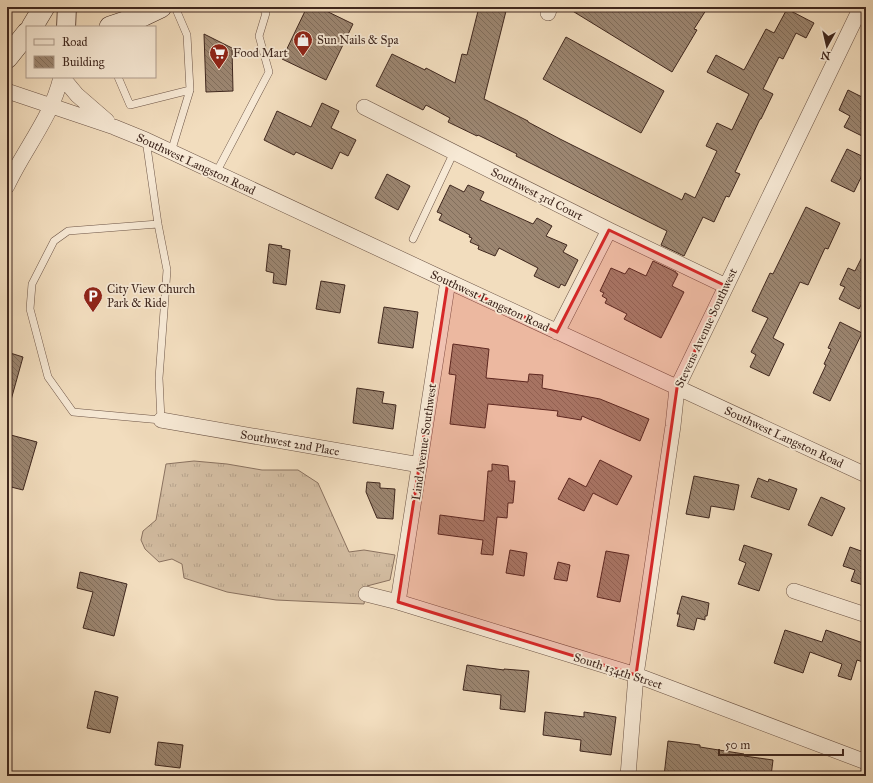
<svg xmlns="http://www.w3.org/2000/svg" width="873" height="783" font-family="'IM FELL Great Primer',serif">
  <defs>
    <pattern id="grass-tufts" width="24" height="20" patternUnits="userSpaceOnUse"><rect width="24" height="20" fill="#d4bea3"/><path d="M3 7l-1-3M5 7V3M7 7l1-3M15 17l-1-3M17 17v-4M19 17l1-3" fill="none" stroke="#b7a38c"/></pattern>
    <pattern id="building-back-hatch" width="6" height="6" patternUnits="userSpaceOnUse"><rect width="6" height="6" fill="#9c8671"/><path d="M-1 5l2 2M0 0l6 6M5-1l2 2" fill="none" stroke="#816e5c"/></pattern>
  </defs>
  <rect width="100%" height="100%" fill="#f2ddbe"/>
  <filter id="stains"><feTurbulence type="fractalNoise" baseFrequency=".005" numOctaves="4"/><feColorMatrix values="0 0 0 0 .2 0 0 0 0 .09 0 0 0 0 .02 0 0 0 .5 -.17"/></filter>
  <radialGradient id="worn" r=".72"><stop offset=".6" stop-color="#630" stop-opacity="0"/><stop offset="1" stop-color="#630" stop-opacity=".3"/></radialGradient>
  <!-- grass -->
  <path fill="url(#grass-tufts)" stroke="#8a7260" d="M194 461 227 464 262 470H298L318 483 349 552 364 550 395 555 390 580 367 586 364 604 276 600 227 592 184 578 182 564 172 559 159 562 145 549 141 540 143 531 156 520 166 464Z"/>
  <!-- building -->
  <path fill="url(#building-back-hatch)" stroke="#3f271e" d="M307 7H318L353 24 326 80 282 59Z
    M479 7H507L484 99 528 121V122L560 139 682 200 685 193 695 198 717 151 706 146 717 123 732 130 749 94 707 72 716 55 744 70 766 29 774 33 787 9 814 23 806 38 796 33 783 59 779 57 763 89 773 94 761 119H760L735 172 740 174 729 197 726 196 714 222 703 217 684 256 661 245 667 231 516 156 517 154 478 135 477 136 448 122 450 118 426 105 423 110 376 86 392 54 425 70 426 68 455 83 462 54 467 55Z
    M566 7H708L694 29 697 30 672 72Z
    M204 34 232 48 233 91 206 92Z
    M566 37 664 91 641 133 543 79Z
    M848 90 866 99V138L844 127 850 116 839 110Z
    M322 103 339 111 331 128 356 140 348 156 340 152 332 169 296 152 294 155 264 140 277 111 311 127Z
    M847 149 866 158V167L854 192 831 181Z
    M387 174 410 186 398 210 375 198Z
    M450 185 464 192 468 185 484 192 480 200 533 224 537 218 552 226 546 236 567 245 563 252 578 260 565 286 561 284 559 288 534 276 538 268 499 248 495 256 478 249 479 246 470 242 472 238 469 237 470 235 439 220 442 214 437 212Z
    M806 207 840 223 828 249 825 248 808 285 800 282 773 338 784 344 769 376 750 367 756 355 751 352 768 318 752 311 770 273 773 274Z
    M269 244 282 246 281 248 290 250 286 285 273 283 274 273 266 271Z
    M866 249V295L859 309 839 299 845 287 840 285 848 268 855 271Z
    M653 261 676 272V273L678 274 672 286 684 292 661 338 624 319 627 314 605 303 607 299 602 296 604 293 600 291 611 268 625 274 629 268 646 276Z
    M321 281 345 285 340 313 316 309Z
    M384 307 418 312 413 348 378 343Z
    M840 322 862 333 830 401 813 393 826 365 824 364 831 349 828 348Z
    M453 344 489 349 486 378 528 382 529 374 543 375 542 388 600 399 649 419 640 441 582 416 581 420 557 416 558 411 488 404 485 428 450 424 456 375 449 374Z
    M7 352 23 357 11 400 7 399Z
    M357 388 384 392 382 403 396 405 393 429 353 423Z
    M7 434 37 442 23 490 7 486Z
    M600 460 632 476 617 505 593 493 584 511 558 499 569 478 586 487Z
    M492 464 508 466 509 481H515L513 503H508L507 518 497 517 493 555 481 554 483 540 438 534 440 515 484 521 488 471H492Z
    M694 476 739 485 734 510 711 506 709 518 686 514Z
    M758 478 768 482 769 479 797 489 789 510 751 497Z
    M367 482 380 483V488L395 489 393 519 377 518 366 492Z
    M821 497 845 508 832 536 808 525Z
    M864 543H866V586L851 581 855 570 843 566 850 547 861 551Z
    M744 545 772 554 759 591 738 584 746 563 739 560Z
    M510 550 527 553 524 576 506 573Z
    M606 551 629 555 620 602 597 597Z
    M558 562 570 565 567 581 554 579Z
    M80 572 127 584 114 636 83 628 93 592 77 588Z
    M682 596 709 603 707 616H705V620L697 618 694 630 677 626 680 614H677Z
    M785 630 822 642 826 630 866 644V663L857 660 851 680 838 676 842 664 810 652 803 673 774 663Z
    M467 665 504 670V669L529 671 525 712 500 709 501 695 463 690Z
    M95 691 118 697 110 733 87 728Z
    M545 712 584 717V712L616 717 611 755 580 751 581 740 543 735Z
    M668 741 700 745V747L744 754V756L773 760 771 776H664Z
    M158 742 183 745 180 768 155 765Z"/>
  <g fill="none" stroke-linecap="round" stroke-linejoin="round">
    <defs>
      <path id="service" d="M118 77 130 105 190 90
        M146 140 158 224 167 270 159 378 161 420 73 412 48 377 30 309 32 284 54 241 68 231 158 224
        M171 152 190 90 187 35 175 7
        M216 173 269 72 259 36 266 13 262 7
        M413 239 454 152"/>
      <path id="minor" d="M548 13 550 7
        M62 77 77 95 107 121
        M7 91 114 127 146 140 448 281 866 475
        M364 107 609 230 557 332
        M7 186C24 149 52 117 61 77
        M609 230 726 286
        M161 420 420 465
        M794 591 866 615
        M366 594 398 602 636 675 866 762
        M398 602 448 281
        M628 776 636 675 673 426 677 388 861 7"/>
      <path id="tertiary" d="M66 27 67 7"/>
      <path id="secondary" d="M32 27 44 7
        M110 27 140 17 161 7
        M7 58 27 33"/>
    </defs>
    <!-- service casing -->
    <use href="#service" stroke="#6c5446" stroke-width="8"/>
    <!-- minor casing -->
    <use href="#minor" stroke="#6c5446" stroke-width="16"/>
    <!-- tertiary casing -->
    <use href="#tertiary" stroke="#6c5446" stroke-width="20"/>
    <!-- secondary casing -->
    <use href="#secondary" stroke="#3f271e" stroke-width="22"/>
    <!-- service -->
    <use href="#service" stroke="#f7e9d5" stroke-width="7"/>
    <!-- minor -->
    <use href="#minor" stroke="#f7e9d5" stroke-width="15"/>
    <!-- tertiary -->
    <use href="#tertiary" stroke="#f7e9d5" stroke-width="18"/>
    <!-- secondary -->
    <use href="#secondary" stroke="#f7e9d5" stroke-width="21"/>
  </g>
  <!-- marked area -->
  <path fill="#d62828" fill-opacity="0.2" stroke="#d62828" stroke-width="3" stroke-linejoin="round" d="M609 230 726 286 677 388 636 675 398 602 448 281 557 332Z"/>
  <!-- icons -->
  <defs>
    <symbol id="shop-pin" viewBox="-11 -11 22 30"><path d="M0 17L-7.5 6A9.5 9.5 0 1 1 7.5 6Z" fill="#8f2418" stroke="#f7e9d5"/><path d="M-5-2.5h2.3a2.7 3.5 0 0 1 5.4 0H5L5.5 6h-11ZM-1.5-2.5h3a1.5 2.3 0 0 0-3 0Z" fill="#fff"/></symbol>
    <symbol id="supermarket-pin" viewBox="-11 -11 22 30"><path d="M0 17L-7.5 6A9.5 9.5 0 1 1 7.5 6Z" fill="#8f2418" stroke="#f7e9d5"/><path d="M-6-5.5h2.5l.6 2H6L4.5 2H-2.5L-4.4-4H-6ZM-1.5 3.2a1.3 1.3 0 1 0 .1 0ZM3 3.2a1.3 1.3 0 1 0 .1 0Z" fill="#fff"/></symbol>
    <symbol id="parking-pin" viewBox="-11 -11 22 30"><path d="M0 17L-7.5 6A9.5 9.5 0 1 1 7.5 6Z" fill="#8f2418" stroke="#f7e9d5"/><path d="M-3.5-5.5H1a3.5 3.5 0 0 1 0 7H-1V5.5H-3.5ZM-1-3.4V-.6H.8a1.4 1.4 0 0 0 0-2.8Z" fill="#fff"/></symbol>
  </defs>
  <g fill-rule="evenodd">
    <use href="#shop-pin" x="292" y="29" width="22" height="30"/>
    <use href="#supermarket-pin" x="208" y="42" width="22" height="30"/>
    <use href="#parking-pin" x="82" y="285" width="22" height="30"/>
  </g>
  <g text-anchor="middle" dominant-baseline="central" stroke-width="3.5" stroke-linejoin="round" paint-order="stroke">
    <!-- poi labels -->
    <g font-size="12" fill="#3f271e" stroke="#f7e9d5" text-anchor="start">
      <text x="317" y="40">Sun Nails &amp; Spa</text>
      <text x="233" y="53">Food Mart</text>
      <text x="107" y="289">City View Church<tspan x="107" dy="14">Park &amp; Ride</tspan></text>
    </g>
    <!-- street labels -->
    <g font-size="12" fill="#3f271e" stroke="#f7e9d5">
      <text transform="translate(196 164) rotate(25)">Southwest Langston Road</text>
      <text transform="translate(537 194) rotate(27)">Southwest 3rd Court</text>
      <text transform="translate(490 301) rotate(25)">Southwest Langston Road</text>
      <text transform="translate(706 328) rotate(-65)">Stevens Avenue Southwest</text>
      <text transform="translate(784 437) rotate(25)">Southwest Langston Road</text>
      <text transform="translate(424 442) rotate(-82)">Lind Avenue Southwest</text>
      <text transform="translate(290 443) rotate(10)">Southwest 2nd Place</text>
      <text transform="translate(618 671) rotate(18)">South 134th Street</text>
    </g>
  </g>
  <!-- margin -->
  <rect width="873" height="783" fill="none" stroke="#f2ddbe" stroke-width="24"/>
  <rect x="8" y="8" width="857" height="767" fill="none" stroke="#3f271e" stroke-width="2"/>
  <rect x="12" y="12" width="849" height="759" fill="none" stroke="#3f271e"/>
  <!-- legend -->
  <rect x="26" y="26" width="130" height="52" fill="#f7e9d5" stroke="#ad9b8c"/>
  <rect x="34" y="39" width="20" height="6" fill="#f7e9d5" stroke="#ad9b8c"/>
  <text x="62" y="46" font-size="12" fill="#3f271e">Road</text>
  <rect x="34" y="56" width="20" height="12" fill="url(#building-back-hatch)" stroke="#ad9b8c"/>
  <text x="62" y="66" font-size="12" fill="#3f271e">Building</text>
  <!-- north arrow -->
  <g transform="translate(827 46) rotate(188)" stroke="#f7e9d5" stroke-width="3" paint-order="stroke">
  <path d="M0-3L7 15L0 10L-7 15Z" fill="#3f271e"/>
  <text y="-6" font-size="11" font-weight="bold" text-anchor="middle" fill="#3f271e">N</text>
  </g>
  <!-- scale -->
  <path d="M719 749v6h124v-6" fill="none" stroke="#3f271e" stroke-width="2"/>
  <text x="725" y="749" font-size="12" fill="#3f271e" stroke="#f7e9d5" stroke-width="3" paint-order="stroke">50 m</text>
  <rect width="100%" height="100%" filter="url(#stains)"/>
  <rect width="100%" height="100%" fill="url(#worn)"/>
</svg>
